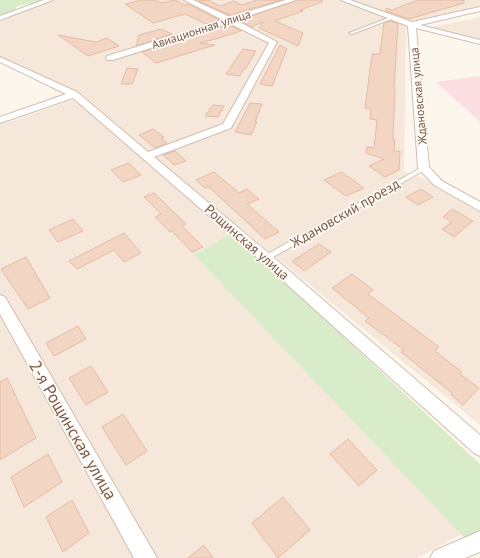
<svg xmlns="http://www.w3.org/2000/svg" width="480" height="558" font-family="'PT Sans',sans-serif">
  <rect width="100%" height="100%" fill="#fdf6ec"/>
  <!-- residential -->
  <path fill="#f5e8da" d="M55 0H480V8L406 23 404 172 423 178 480 212V425L241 228 194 255 462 534 417 558H0V125L85 96 0 56V20Z
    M480 17V40L427 28Z"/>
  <!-- medical -->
  <path fill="#fbdfe3" d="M480 76V122L436 82Z"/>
  <!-- green -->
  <path fill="#d8ecc9" d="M0 0H46C36 4 27 3 16 7L15 11 0 16Z
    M241 228 233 234 480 464V554L194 255Z"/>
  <!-- building -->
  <path fill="#f3d5c3" stroke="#e6bba3" d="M141 0H156L161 3 175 0 185 5 188 4 219 20 206 24 185 14 153 23 125 4Z
    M208 0 220 6 234 1 242 5 257 0H281L230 15 198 1Z
    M297 0H322V2L300 10 303 11 275 21 303 33 298 46 259 28 263 22 251 27 240 20Z
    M418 0H464V3L409 19 386 11V8L392 10Z
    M391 21 398 24 394 89H395L393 139H395L394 151H400L399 170 385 177 369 166 384 159 366 153 367 147 374 148 377 120 370 119 371 109 365 108 372 54H380L384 23Z
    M229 25 241 31 219 38 200 43 215 45 156 63 142 52Z
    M161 29 172 34 136 46 139 35Z
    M58 35 96 42 107 38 119 46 88 56Z
    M280 45 287 49 272 86 260 84Z
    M243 49 256 51 246 68H244L240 76 226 74Z
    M127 68 138 69 132 84H121Z
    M250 103 262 104 255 122H257L251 135 235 132Z
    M213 105 224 106 218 117 205 116Z
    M153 129 164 137 161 138 167 143 155 148 139 135Z
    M175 151 186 161 174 165 163 155Z
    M129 163 141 175 123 182 111 170Z
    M214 172 239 193 247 189 259 199 247 204 279 232 265 239 209 187 205 188 196 180Z
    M341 172 350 178 364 188 346 196 324 180Z
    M421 189 433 197 418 205 406 197Z
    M154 193 186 224 182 226 203 247 192 252 172 231 170 232 155 217 161 214 144 197Z
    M452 209 473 221 454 237 442 229 452 222 443 217Z
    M73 219 83 231 58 242 49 230Z
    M124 233 141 253 124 262 114 250 77 269 69 261Z
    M319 244 331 252 304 271 292 261Z
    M26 257 50 298 28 309 1 269Z
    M352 274 373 290 368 294 439 347 435 351 462 372 460 374 479 388 463 405 451 395 452 393 401 352 404 350 365 321 369 318 332 288Z
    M78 326 86 339 54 356 46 343Z
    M91 366 108 392 86 405 69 378Z
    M7 378 36 438 0 460V382Z
    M123 414 147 451 126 465 102 427Z
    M348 439 377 470 359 486 330 454Z
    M48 454 62 482 24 507 11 477Z
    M283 497 310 530 278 558 252 523Z
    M72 500 89 533 63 552 46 517Z
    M204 545 213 558H188Z"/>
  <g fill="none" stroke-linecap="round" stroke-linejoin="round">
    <defs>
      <path id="service" d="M391 17 394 18 352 34 349 33Z
        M424 166 426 167V169L268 260H264L263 258 264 256Z"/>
      <path id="minor" d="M44 0H53L0 20V16Z
        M184 0H193L230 17 286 0H296L236 20 277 42 231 128 154 157 271 255 480 435V456L474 453 261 261 73 98 0 123V117L66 94 0 62V57L77 92 148 152 223 124 269 43 229 23 113 60H107L106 58 107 56 223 20Z
        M341 0H350L412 22 480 7V11L420 25 480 40V44L416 28 429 167 442 181 480 202V211L434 185 418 168 408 26Z
        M0 295 5 297 157 558H134L0 314Z
        M480 531V552L465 558H430L434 551Z"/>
    </defs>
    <!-- service casing -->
    <use href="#service" stroke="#d1beb0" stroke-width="2"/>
    <!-- minor casing -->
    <use href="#minor" stroke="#d1beb0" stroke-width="2"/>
    <!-- service -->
    <use href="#service" fill="#fff" fill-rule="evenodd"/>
    <!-- minor -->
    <use href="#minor" fill="#fff" fill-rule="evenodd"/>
  </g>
  <g text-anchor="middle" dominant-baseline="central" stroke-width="3.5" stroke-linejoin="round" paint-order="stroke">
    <!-- far-street labels -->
    <g font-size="12" fill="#7a5c4d" stroke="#fffaf3">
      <text transform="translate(201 29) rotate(-18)">Авиационная улица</text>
      <text transform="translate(418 96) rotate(-95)">Ждановская улица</text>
    </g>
    <!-- street labels -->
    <g font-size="14" fill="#7a5c4d" stroke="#fffaf3">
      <text transform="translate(345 213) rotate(-30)">Ждановский проезд</text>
      <text transform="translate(247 242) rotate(41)">Рощинская улица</text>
    </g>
    <!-- near-street labels -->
    <g font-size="17" fill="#7a5c4d" stroke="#fffaf3">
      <text transform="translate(73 430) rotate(60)">2-я Рощинская улица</text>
    </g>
  </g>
</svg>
